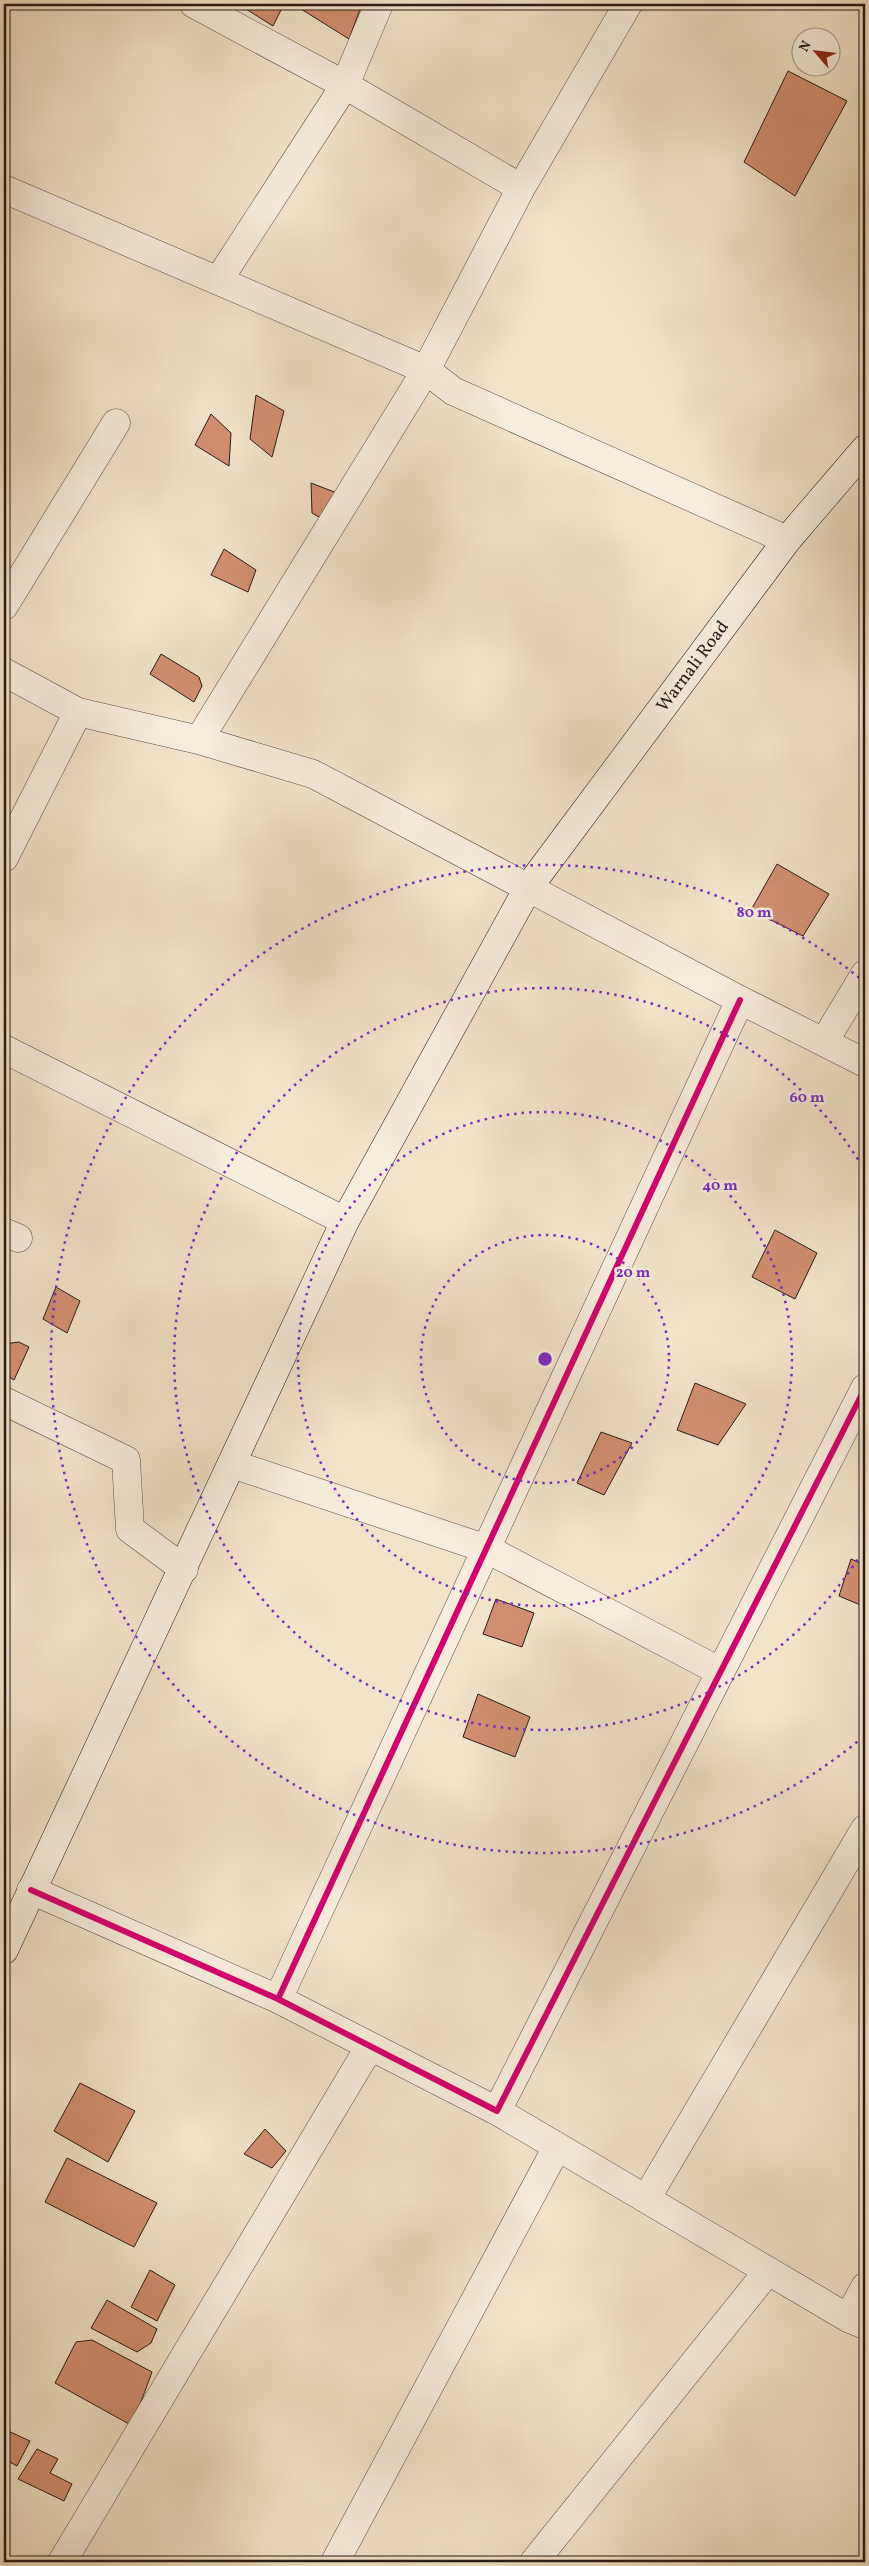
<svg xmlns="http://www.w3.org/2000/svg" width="869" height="2566" font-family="Vollkorn,serif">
  <rect width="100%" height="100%" fill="#f3e3c9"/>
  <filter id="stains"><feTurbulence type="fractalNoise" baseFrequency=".004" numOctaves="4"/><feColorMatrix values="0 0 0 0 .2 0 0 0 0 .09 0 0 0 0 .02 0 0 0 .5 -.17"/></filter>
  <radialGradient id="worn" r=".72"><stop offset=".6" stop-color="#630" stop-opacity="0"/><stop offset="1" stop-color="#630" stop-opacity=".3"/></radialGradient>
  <!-- building -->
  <path fill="#d28e72" stroke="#271b17" d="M238 4H284L273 26Z
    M304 4H362L349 39 301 9Z
    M788 71 847 101 795 196 744 162Z
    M256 395 284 411 272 457 250 439Z
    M211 414 231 433 229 466 195 445Z
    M311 483 337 493 324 520 312 513Z
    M224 549 256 570 248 592 211 575Z
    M161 654 199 677 202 686 194 702 150 674Z
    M777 864 829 894 803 936 751 910Z
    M775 1230 817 1253 795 1299 752 1277Z
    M56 1287 80 1301 67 1333 43 1319Z
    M19 1342 29 1347 14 1380 4 1374V1344Z
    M695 1383 746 1404 718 1445 677 1430Z
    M601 1432 632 1443 604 1495 577 1483Z
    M851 1559 865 1565V1607L839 1596Z
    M496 1599 534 1613 522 1647 483 1634Z
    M478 1694 530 1717 515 1757 463 1737Z
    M80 2083 135 2111 108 2162 54 2131Z
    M265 2129 286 2151 272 2168 244 2154Z
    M67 2158 157 2203 134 2247 45 2202Z
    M150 2270 175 2285 157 2321 131 2307Z
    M107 2300 157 2329 151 2343 137 2352 91 2328Z
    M92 2340 152 2372 135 2418 129 2424 55 2383 76 2342Z
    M4 2429 30 2441 17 2466 4 2459Z
    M37 2449 58 2459 50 2473 72 2484 64 2501 18 2479Z"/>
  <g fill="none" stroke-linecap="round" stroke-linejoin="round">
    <defs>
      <path id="street" d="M194 4 345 85 218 281
        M379 4 345 85 521 188
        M628 4 521 188 426 370 453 391 787 540
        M4 189 426 370 199 740
        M4 606 116 423
        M4 672 78 712 4 858
        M78 712 199 740 313 774 740 1000 865 1063
        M824 1042 865 974
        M4 1049 345 1221
        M4 1232 18 1238
        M4 1401 126 1460 130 1529 184 1569
        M232 1464 487 1549 721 1672
        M31 1890 278 1999 740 1000
        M278 1999 497 2111 865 1388
        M497 2111 848 2318 865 2325
        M646 2199 865 1829
        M848 2318 865 2287
        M62 2562 370 2046
        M335 2562 557 2147
        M534 2562 768 2271"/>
      <g id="secondary">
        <path id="s1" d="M4 1950 345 1221 528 888 787 540 865 449"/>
      </g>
    </defs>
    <!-- street casing -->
    <use href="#street" stroke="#5a4d44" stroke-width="29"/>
    <!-- secondary casing -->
    <use href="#secondary" stroke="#271b17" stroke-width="29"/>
    <!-- street -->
    <use href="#street" stroke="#f7eddc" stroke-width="28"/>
    <!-- secondary -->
    <use href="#secondary" stroke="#f7eddc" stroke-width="28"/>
    <defs>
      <path id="cycleway" d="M31 1890 278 1999 740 1000
        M278 1999 497 2111 865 1388"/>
    </defs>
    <!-- cycleway casing -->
    <use href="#cycleway" stroke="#f7eddc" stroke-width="9"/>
    <!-- cycleway -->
    <use href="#cycleway" stroke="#d6006c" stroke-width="6"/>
  </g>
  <!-- distance rings -->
  <g fill="none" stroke="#7b2cbf" stroke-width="2.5" stroke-dasharray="2.5 5">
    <circle cx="545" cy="1359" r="124"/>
    <circle cx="545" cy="1359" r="247"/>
    <path d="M865 1547A371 371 0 1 1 865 1171"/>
    <path d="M863 1737A494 494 0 1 1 863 981"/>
  </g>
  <g text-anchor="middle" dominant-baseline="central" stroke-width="5" stroke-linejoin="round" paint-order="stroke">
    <!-- street labels -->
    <g font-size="18" fill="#271b17" stroke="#f7eddc">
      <text stroke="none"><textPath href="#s1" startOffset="1461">Warnali Road</textPath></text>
    </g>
  </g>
  <circle cx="545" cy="1359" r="8" fill="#7b2cbf" stroke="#f7eddc" stroke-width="2.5"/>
  <g font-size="15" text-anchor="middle" font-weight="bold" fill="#7b2cbf" stroke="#f7eddc" stroke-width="5" stroke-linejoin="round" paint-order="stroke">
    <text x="754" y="917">80 m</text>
    <text x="807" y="1102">60 m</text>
    <text x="720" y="1190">40 m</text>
    <text x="633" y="1277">20 m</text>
  </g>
  <!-- margin -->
  <rect width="869" height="2566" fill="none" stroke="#f3e3c9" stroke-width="20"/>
  <rect x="5" y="5" width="859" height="2556" fill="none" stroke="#271b17" stroke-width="2.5"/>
  <rect x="10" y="10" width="849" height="2546" fill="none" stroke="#271b17"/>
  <!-- north arrow -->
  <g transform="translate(816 52) rotate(298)"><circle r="24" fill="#f7eddc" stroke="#a4998d"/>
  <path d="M0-4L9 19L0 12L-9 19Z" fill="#8f2418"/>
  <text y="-8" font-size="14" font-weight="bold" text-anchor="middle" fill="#271b17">N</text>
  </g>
  <rect width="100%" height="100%" filter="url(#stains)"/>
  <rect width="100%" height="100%" fill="url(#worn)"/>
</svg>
